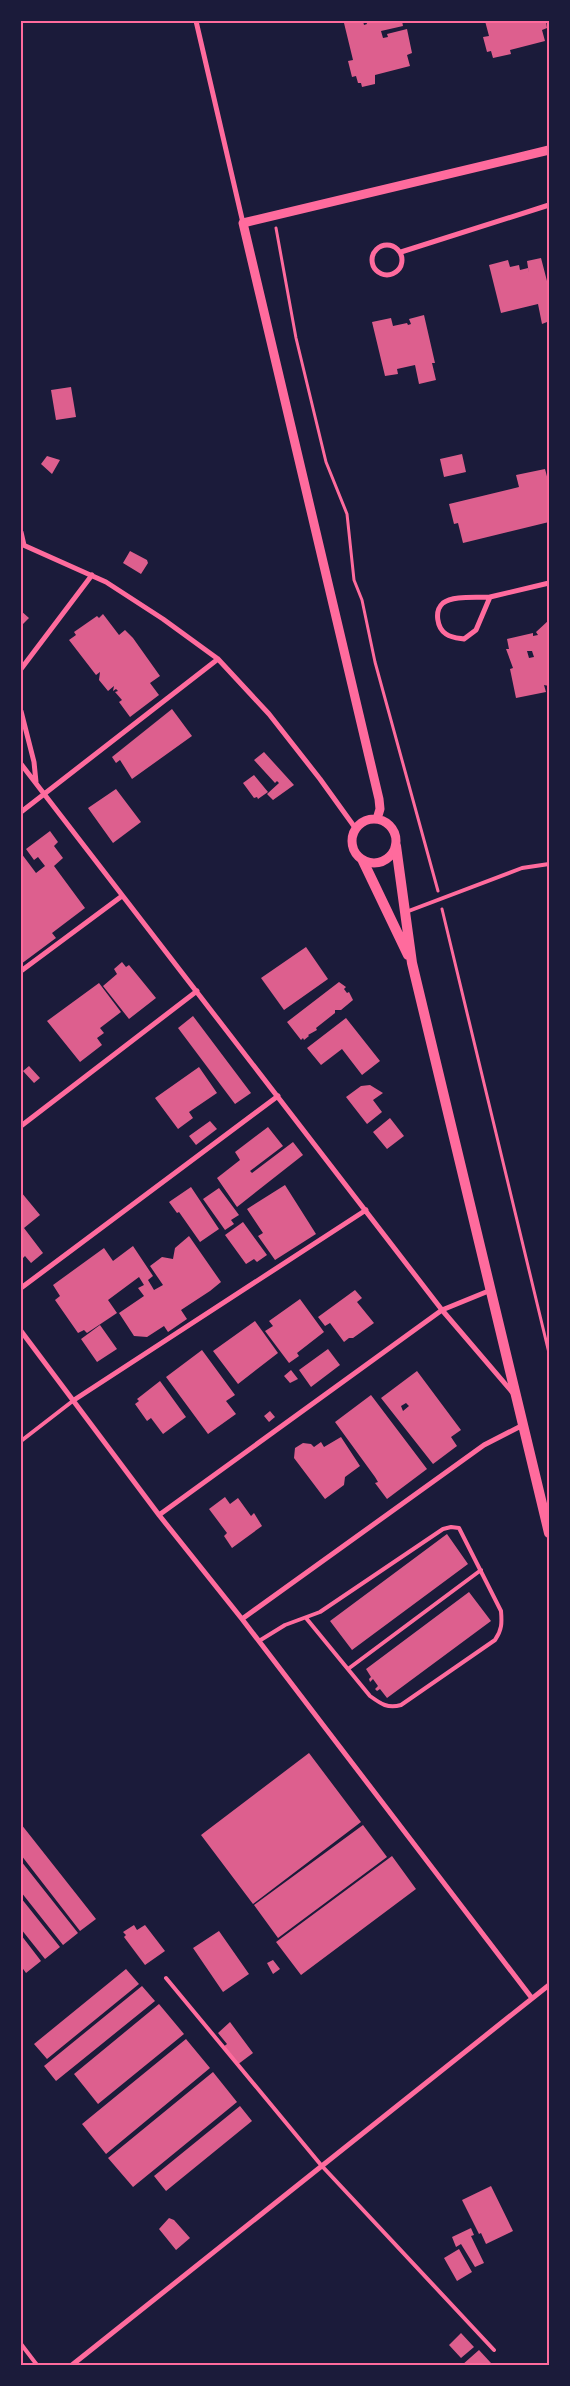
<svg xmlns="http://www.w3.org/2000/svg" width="570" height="2386" font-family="'Libre Baskerville',serif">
  <rect width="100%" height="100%" fill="#1b1b3a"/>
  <!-- building -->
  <path fill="#dd5f8e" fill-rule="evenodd" d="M351 21H363L364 25 367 24 366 21H402L403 26 381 31 383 38 388 37 387 34 407 29 412 53 407 55 410 66 375 75V84L362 87 361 83H358L356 76 352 77 348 61 353 60 344 23Z
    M485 21H546L547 28 542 30 545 41 510 50 511 54 493 58 491 51 487 52 483 37 489 36Z
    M541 258 547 281H549L548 326 547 322 542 324 538 304 501 313 489 265 508 260 510 267 519 265 520 270 528 268 529 274 527 261Z
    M424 315 435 363H432L436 380 419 384 415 365 397 369 398 374 385 376 372 322 391 318 393 326 407 323 408 325 411 324 409 319Z
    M71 387 76 417 56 420 51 390Z
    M462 454 466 472 444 477 440 459Z
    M47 456 60 460 52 474 41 464Z
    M545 469 549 484V522L463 543 458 523 454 524 449 504 519 487 516 475Z
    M130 551 147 560 148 563 141 574 123 563Z
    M21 611 29 618 21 626Z
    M103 614 119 635 125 630 133 638 160 676 150 683 159 695 130 717 119 702 122 700 115 692 118 691 116 689 113 691 114 686 108 691 99 680 100 672 98 671 100 672 96 675 69 640 76 635 74 632 97 616 99 618Z
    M549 620V686L544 685 546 692 516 698 510 669 513 668 506 649H509L507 639 533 633V636L538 635 536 632ZM527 651H532L534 657 529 658Z
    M172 709 192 736 132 779 120 760 116 763 112 757Z
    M264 752 294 785 273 800 267 794 279 783 277 781 275 783 254 760Z
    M254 775 268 792 258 799 257 797 254 798 243 783Z
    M116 789 141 822 113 843 88 808Z
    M50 831 58 842 54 846 63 858 54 866 85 908 52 933 56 938 21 964V853L36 873 45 866 38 857 34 860 26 849Z
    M306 947 328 979 284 1010 261 978Z
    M122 962 126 967 129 965 156 998 129 1019 103 986 117 974 114 969Z
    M339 982 346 987 344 989 347 993 349 992 353 1000 341 1010H335V1013L316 1028 317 1030 308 1035 309 1036 304 1040 303 1038 301 1040 287 1022Z
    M99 983 121 1012 100 1028 104 1033 97 1038 102 1045 80 1062 47 1021Z
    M193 1016 251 1093 235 1104 178 1028Z
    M346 1018 380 1061 362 1075 342 1049 321 1065 307 1048Z
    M29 1066 40 1078 34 1083 23 1071Z
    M199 1067 217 1093 189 1112 193 1118 178 1129 155 1098Z
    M370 1085 383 1093 373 1100 382 1112 367 1124 346 1097 361 1086Z
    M390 1118 404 1136 387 1149 373 1132Z
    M210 1121 217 1129 196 1145 189 1136Z
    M268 1127 283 1146 250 1171 252 1173 293 1142 303 1155 237 1207 217 1178 240 1160 235 1152Z
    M285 1185 316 1234 275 1260 258 1236 263 1233 247 1209Z
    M191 1187 219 1229 200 1242 179 1212 177 1213 169 1202Z
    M219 1188 239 1215 231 1220 234 1224 225 1230 203 1199Z
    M21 1192 40 1215 24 1228 43 1253 31 1263 25 1256 21 1260Z
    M243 1222 267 1255 257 1262 254 1259 246 1264 225 1235Z
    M189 1236 221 1282 210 1291 181 1310 187 1319 168 1332 164 1326 147 1337 134 1336 119 1313 144 1296 138 1288 144 1285 139 1277 108 1300 117 1313 87 1333 84 1330 78 1333 55 1300 60 1296 53 1285 104 1248 113 1261 133 1246 153 1276 148 1280 154 1290 163 1285 150 1266 162 1257 173 1259 175 1248Z
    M355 1290 362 1298 357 1302 374 1323 353 1338H349L344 1342 330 1323 325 1326 318 1317Z
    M300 1299 324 1332 297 1353 299 1356 289 1363 265 1331 273 1326 269 1321Z
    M255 1321 278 1353 238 1384 213 1351Z
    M100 1325 117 1349 97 1362 81 1339Z
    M328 1349 340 1365 311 1387 299 1370Z
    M202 1350 235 1395 226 1401 236 1414 208 1434 166 1377Z
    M291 1370 298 1379 290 1383 284 1376Z
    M417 1371 461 1430 451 1437 457 1446 433 1464 381 1398ZM406 1403 409 1406 403 1411 401 1406Z
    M160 1381 186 1417 163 1434 151 1418 147 1421 135 1404 139 1401 137 1399Z
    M371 1395 427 1469 387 1499 375 1483 378 1482 375 1477 335 1422Z
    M270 1411 275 1417 269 1422 264 1416Z
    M341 1437 360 1466 345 1477 344 1485 325 1499 294 1458 295 1448 303 1443 311 1444 314 1447 321 1442 324 1447Z
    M225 1497 230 1504 238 1498 251 1516 254 1513 262 1526 232 1548 224 1536 227 1533 209 1509Z
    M447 1534 468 1564 352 1650 330 1621Z
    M469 1592 491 1621 387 1698 380 1689 377 1691 375 1689 378 1686 373 1679 370 1682 369 1679 371 1677 366 1669Z
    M309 1753 361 1822 253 1904 201 1835Z
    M21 1824 96 1919 80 1931 21 1855Z
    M363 1825 387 1857 278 1938 254 1905Z
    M392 1856 416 1889 301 1975 276 1942Z
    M21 1861 78 1933 63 1945 21 1892Z
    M21 1898 60 1947 45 1959 21 1929Z
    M134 1925 137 1930 145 1925 165 1951 145 1965 124 1937 126 1935 123 1932Z
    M219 1931 249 1974 223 1992 193 1948Z
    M21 1935 41 1961 26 1973 21 1966Z
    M273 1960 280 1969 273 1974 267 1963Z
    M126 1969 139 1984 47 2059 34 2044Z
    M142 1986 155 2001 56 2081 44 2066Z
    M159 2004 184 2034 98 2104 74 2074Z
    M230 2022 253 2053 237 2065 223 2047 227 2044 218 2033Z
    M186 2039 210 2068 106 2154 82 2124Z
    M213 2072 237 2102 133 2187 108 2158Z
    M240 2106 252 2121 166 2191 154 2176Z
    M491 2186 513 2231 486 2244 481 2233 479 2234 462 2200Z
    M169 2218 174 2220 190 2238 176 2250 159 2229Z
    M471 2228 474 2235 471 2236 484 2263 475 2267 461 2244 456 2247 452 2237Z
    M459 2249 472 2272 457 2281 444 2258Z
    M461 2333 474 2347 461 2358 449 2345Z
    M479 2350 491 2363 489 2365H462Z"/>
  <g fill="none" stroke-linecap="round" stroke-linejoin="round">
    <!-- path -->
    <path stroke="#ff6b9d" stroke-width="3" d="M276 228 296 338 326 462 347 514 354 580 362 600 375 662 438 891
      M442 909 549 1353"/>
    <!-- service -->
    <path stroke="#ff6b9d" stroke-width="4" d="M406 912 522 868 549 864
      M21 1441 74 1400
      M259 1641 285 1625 320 1612 443 1529 451 1527 459 1528 501 1611C502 1623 502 1630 495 1640L401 1705C388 1709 381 1704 370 1696L306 1618
      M348 1669 481 1570
      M166 1978 321 2165 494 2350
      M21 2344 37 2365"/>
    <!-- minor -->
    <path stroke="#ff6b9d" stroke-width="5" d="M196 21 243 223
      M372 260a15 15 0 1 1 30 0a15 15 0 1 1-30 0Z
      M401 252 549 205
      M21 532 24 545
      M21 544 106 582 163 619 218 659 269 714 320 779 356 829
      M490 597C477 598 453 595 443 603 434 611 437 628 446 634 452 638 457 638 464 639L476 630 490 597 549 583
      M21 669 92 575
      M21 711 34 762 36 782
      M21 764 442 1310 513 1393
      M21 812 218 659
      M21 971 122 896
      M21 1126 197 991
      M21 1288 278 1096
      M21 1331 159 1515 242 1619 531 1997
      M74 1400 366 1210
      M159 1515 442 1310 491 1290
      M242 1619 484 1445 523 1425
      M72 2365 549 1985"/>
    <!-- tertiary -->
    <path stroke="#ff6b9d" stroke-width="9" d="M352 841a22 22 0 1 1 44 0a22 22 0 1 1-44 0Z
      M377 819 380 809 379 799 243 223 549 150"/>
    <!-- secondary -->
    <path stroke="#ff6b9d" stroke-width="10" d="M396 846 412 963 549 1533
      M363 861 408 955"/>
  </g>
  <!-- border -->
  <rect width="570" height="2386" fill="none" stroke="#1b1b3a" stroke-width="45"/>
  <rect x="22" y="22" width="526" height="2342" fill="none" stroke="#ff6b9d" stroke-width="2"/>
</svg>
